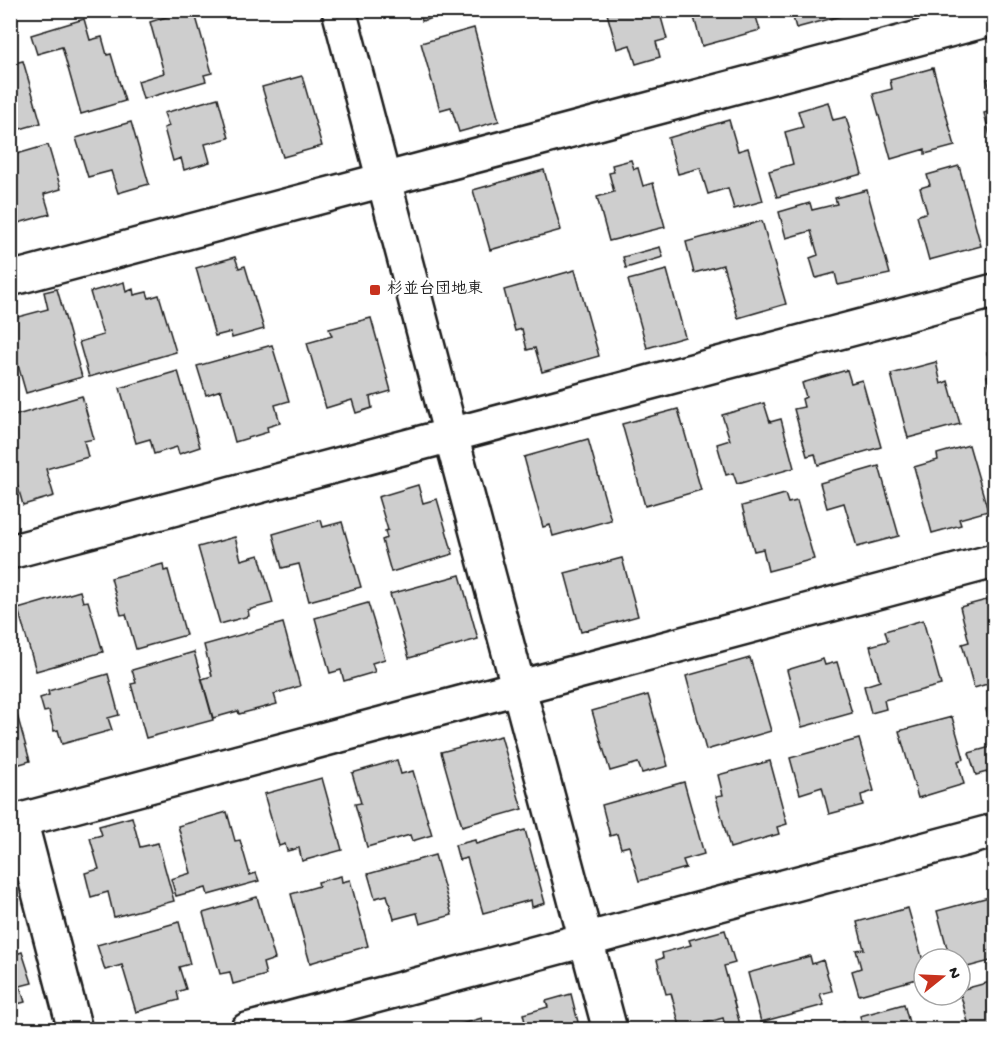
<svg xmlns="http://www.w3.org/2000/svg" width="1005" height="1040" font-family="'Gochi Hand','Klee One',sans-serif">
  <rect width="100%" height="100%" fill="#fff"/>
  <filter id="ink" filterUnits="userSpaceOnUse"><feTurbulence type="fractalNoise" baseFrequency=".0167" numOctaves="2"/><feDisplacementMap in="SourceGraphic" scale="12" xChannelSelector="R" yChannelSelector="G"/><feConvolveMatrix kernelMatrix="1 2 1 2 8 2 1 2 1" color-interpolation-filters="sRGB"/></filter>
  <g filter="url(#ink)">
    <!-- building -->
    <path fill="#cecece" stroke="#1c1c1c" stroke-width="1.5" d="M188 10H194L212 73 204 75 206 81 143 99 138 81 164 73 150 22Z
      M419 10H462L422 21Z
      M606 10H659L667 39 656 42 660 57 636 64 630 45 617 49Z
      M692 10H754L760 30 702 46Z
      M791 10H839L841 16 796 28Z
      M84 19 90 40 102 37 107 55 111 54 125 101 81 114 62 47 37 54 31 35Z
      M474 28 499 121 459 132 451 107 440 110 421 43Z
      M23 61 41 123 10 132V64Z
      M933 68 955 146 925 154V149L891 159 873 94 892 89 890 80Z
      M302 76 322 146 283 157 262 87Z
      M994 78V105L987 79Z
      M218 98 229 138 205 144 210 162 184 170 181 158 173 161 164 128 169 126 164 113Z
      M828 102 833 120 846 117 862 174 777 197 769 171 793 164 785 132 803 127 798 111Z
      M994 110V139L991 140 984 113Z
      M729 120 738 151 748 148 763 201 734 209 728 188 708 194 700 168 678 174 668 138Z
      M131 122 149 184 118 193 111 171 88 177 76 138Z
      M48 145 61 189 44 194 50 214 18 223 14 208 10 209V156Z
      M631 160 634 169 638 168 643 186 653 183 665 227 609 241 597 197 614 192 609 173 614 172 612 165Z
      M959 166 981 246 929 260 917 216 927 212 920 188 930 185 927 175Z
      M544 170 561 230 490 250 473 190Z
      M867 190 890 274 838 285 835 273 816 278 810 258 818 255 811 231 786 238 779 212 810 203 812 210 837 204 835 198Z
      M762 221 786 304 738 318 723 265 694 273 686 242Z
      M660 247 663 257 626 268 623 257Z
      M235 257 239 268 245 266 264 329 232 338 231 332 215 336 196 268Z
      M575 270 599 356 542 372 535 348 527 350 522 329 515 331 504 290Z
      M667 270 685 337 647 348 628 280Z
      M124 282 126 292 133 289 134 295 147 292 149 298 159 295 176 352 89 377 79 342 103 335 90 292Z
      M57 289 82 377 26 393 10 337V319L48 309 44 292Z
      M371 318 391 391 370 397 372 408 356 413 352 400 326 408 307 343 332 336 329 329Z
      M272 345 289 401 275 405 280 423 267 427 268 432 235 442 221 390 206 395 197 366Z
      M994 351V402L987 376 993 374 987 353Z
      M936 362 941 384 948 381 960 424 908 438 891 374Z
      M847 370 851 383 862 380 881 447 818 465 815 454 807 456 794 409 804 407 802 399 806 397 802 383Z
      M178 371 200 447 179 454 177 447 154 454 150 439 136 443 120 388Z
      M82 396 94 439 84 441 88 457 46 469 54 496 23 505 12 466 17 464 10 439V417Z
      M764 403 770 422 781 419 794 468 737 484 733 473 726 475 717 444 730 440 722 415Z
      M678 409 701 490 645 506 622 424Z
      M588 439 611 520 553 536 550 525 543 527 524 457Z
      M969 445 988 511 959 519 961 525 932 533 914 467 938 460 937 454Z
      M879 466 899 536 857 547 844 503 827 508 820 483Z
      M418 485 423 503 437 499 453 554 391 572 382 540 387 538 385 531 388 530 378 497Z
      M785 494 788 503 797 501 814 559 768 571 763 549 754 551 742 506Z
      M321 520 323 527 342 522 361 587 309 601 299 564 282 568 273 534Z
      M235 537 241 560 259 555 273 603 248 610 249 616 220 624 198 547Z
      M622 558 638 616 581 632 565 573Z
      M163 564 164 571 168 570 186 635 136 649 126 614 121 615 111 578Z
      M460 575 478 639 409 658 390 594Z
      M80 591 83 602 88 601 103 652 36 671 18 609Z
      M994 598V682L974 688 962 644 969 642 960 607Z
      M368 603 385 659 372 663 375 672 344 681 341 670 330 673 315 618Z
      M923 620 941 685 884 700 886 709 871 713 864 686 880 681 870 646 888 641 885 631Z
      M283 623 300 686 274 694 277 704 239 714 238 711 213 718 202 679 212 676 204 645Z
      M194 652 213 720 146 738 131 684 136 683 132 670Z
      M750 658 771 731 706 750 686 676Z
      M823 659 825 665 837 662 852 713 802 727 787 670Z
      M108 674 119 715 108 718 112 730 62 744 58 730 54 731 49 711 44 712 40 698 49 695 48 691Z
      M648 695 668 766 642 773 638 763 610 771 592 711Z
      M14 704 30 761 13 766 16 774 10 775V705Z
      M994 706V742L986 709Z
      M952 717 964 759 958 761 964 784 918 798 899 731Z
      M501 736 522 809 462 826 441 752Z
      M859 739 874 791 861 795 863 805 829 814 822 787 800 794 790 758Z
      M994 746V770L976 775 969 753Z
      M397 760 401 774 413 771 432 835 412 841 410 835 367 847 355 804 361 803 352 773Z
      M770 761 787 824 777 827 779 834 730 848 716 796 723 795 718 775Z
      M322 778 342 850 302 861 299 848 287 851 285 844 279 846 264 794Z
      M684 782 704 854 683 860 686 868 639 881 629 846 621 848 617 834 610 836 602 805Z
      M227 812 235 841 240 840 250 875 256 873 259 881 208 895 206 888 176 896 171 879 191 873 178 826Z
      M132 817 140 847 158 843 174 901 114 917 108 892 91 897 85 873 99 869 90 838 102 835 99 826Z
      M525 830 545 903 532 907 531 900 483 913 467 858 459 860 455 845 475 840 476 844Z
      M435 855 452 915 420 924 417 913 394 919 387 895 375 898 368 874Z
      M341 876 342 882 350 880 368 946 310 963 291 894 319 886 318 882Z
      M257 897 275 959 263 963 266 975 233 984 230 972 220 974 203 913Z
      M989 897 990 904 994 902V960L960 969V959H950L937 911Z
      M908 908 924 964V977L859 995 852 971 861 968 856 950 864 949 857 922Z
      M179 922 190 964 179 967 186 989 177 992 179 1000 136 1012 122 965 105 970 97 945Z
      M725 930 735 963 724 966 741 1028 726 1030 723 1018 681 1030 671 993 666 994 657 960 663 958 662 953 691 945 689 940Z
      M22 952 32 983 20 986 25 1002 10 1006V956Z
      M810 956 812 964 823 960 832 991 820 994 824 1005 761 1022 748 973Z
      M994 981V1030H970L961 996 937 1002V997L960 995V990Z
      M571 994 580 1030H527L523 1014 548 1007 546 1001Z
      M904 1004 911 1030H864L860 1016Z
      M482 1018 485 1030H441Z
      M844 1022 846 1030H817Z"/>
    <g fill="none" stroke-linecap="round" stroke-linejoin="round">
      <defs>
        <path id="minor" d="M10 279 994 18
          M451 435 610 1030
          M10 552 994 291
          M20 820 75 1030
          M10 823 994 561
          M247 1030 994 831"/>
        <path id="tertiary" d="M339 10 451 435"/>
      </defs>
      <!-- minor casing -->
      <use href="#minor" stroke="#1c1c1c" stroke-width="38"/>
      <!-- tertiary casing -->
      <use href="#tertiary" stroke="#1c1c1c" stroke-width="38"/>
      <!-- minor -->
      <use href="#minor" stroke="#fff" stroke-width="33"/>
      <!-- tertiary -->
      <use href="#tertiary" stroke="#fff" stroke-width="33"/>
    </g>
  </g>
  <!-- markers -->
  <rect fill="#c8321e" stroke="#fff" stroke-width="2" x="369" y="284" width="12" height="12" rx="3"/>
  <g text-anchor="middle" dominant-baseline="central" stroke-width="4.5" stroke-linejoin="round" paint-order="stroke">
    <!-- poi labels -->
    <g font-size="16" font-weight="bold" fill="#1c1c1c" stroke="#fff" text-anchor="start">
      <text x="387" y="290">杉並台団地東</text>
    </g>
  </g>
  <!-- margin -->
  <rect width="1005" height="1040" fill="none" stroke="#fff" stroke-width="36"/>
  <rect x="18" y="18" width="969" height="1004" fill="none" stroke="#1c1c1c" stroke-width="2" filter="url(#ink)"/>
  <!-- north arrow -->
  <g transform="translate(942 977) rotate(72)"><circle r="28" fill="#ffffff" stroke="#a4a4a4" stroke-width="1.5"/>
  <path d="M0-4.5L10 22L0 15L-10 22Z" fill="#c8321e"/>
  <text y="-9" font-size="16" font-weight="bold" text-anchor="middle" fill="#1c1c1c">N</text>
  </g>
</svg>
